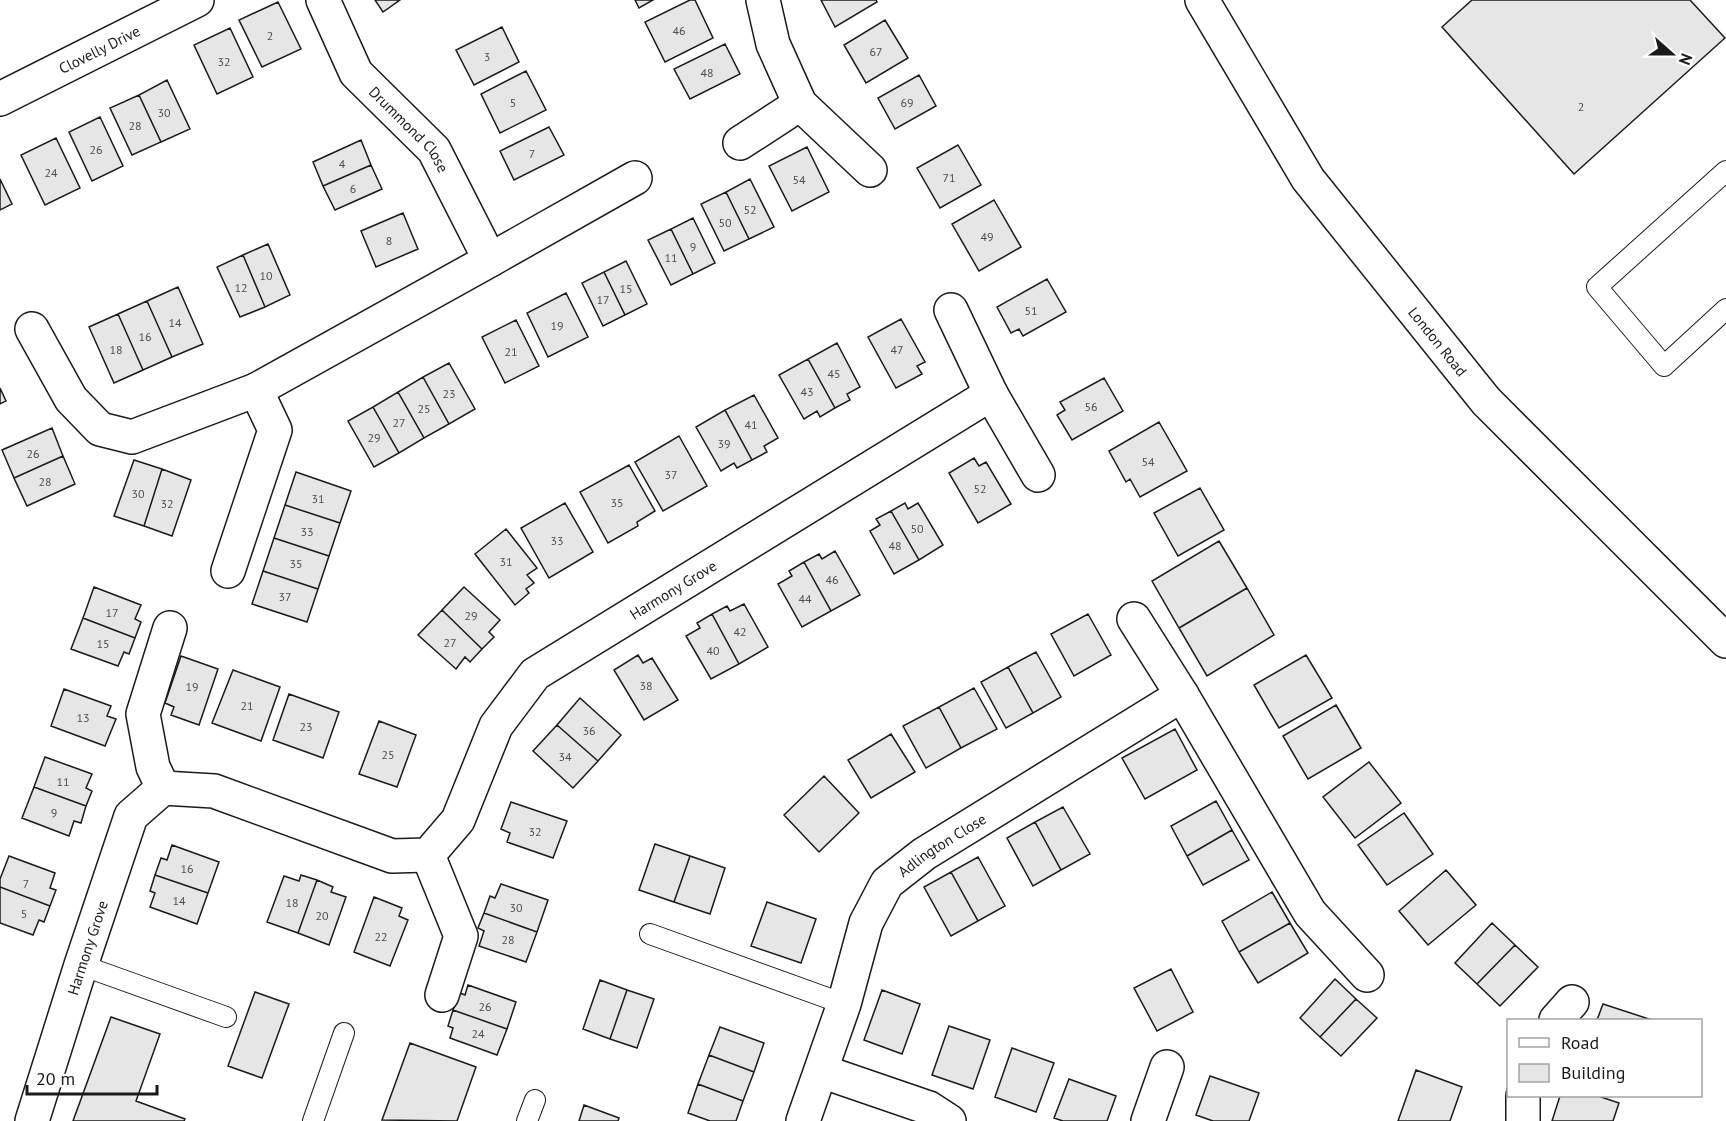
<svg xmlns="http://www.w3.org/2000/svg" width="1726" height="1121" font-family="'PT Sans',sans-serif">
  <rect width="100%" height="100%" fill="#fff"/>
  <!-- building -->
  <path fill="#e6e6e6" stroke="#1a1a1a" stroke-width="1.5" d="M375 0H400L383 12Z
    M635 0H653L639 8Z
    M690 0H695L713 38 665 62 645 22Z
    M821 0H876L877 2 835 27Z
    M1472 0H1690L1725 38 1574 174 1442 27Z
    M278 2 301 49 262 67 239 20Z
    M885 20 908 58 866 83 844 45Z
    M502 27 519 62 474 85 456 50Z
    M230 28 253 77 217 94 194 45Z
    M725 44 740 74 690 99 674 69Z
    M526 71 546 110 500 133 481 94Z
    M919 75 936 106 895 129 878 98Z
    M167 80 190 129 161 142 139 95Z
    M139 95 161 142 132 155 110 108Z
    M100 117 123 166 92 181 69 132Z
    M549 127 564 155 514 180 500 151Z
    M56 138 80 188 45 205 21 155Z
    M361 140 371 165 323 186 313 162Z
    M958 145 981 185 940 208 917 168Z
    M807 147 829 192 792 211 769 166Z
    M371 165 382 189 335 210 323 186Z
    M0 179 12 204 0 210Z
    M750 179 774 227 749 239 726 192Z
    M726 192 749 239 724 251 701 204Z
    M994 200 1021 247 979 271 952 224Z
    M403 213 418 249 376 267 361 231Z
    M693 218 715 263 693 274 671 229Z
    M671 229 693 274 671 285 648 240Z
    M268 244 290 295 265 307 243 255Z
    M243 255 265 307 240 317 217 267Z
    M626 261 647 304 625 315 604 272Z
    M604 272 625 315 603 326 582 283Z
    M1047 279 1066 312 1023 336 1019 329 1011 333 997 307Z
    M178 287 203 344 172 357 147 301Z
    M566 293 588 337 548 357 527 313Z
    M147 301 172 357 143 370 118 314Z
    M118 314 143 370 114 383 89 327Z
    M901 319 925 362 917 366 922 374 896 388 868 337Z
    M516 320 539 366 505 383 482 337Z
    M837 343 860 387 847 394 850 400 835 408 808 359Z
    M808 359 835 408 820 417 817 411 804 419 779 375Z
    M449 363 475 409 449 424 423 377Z
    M423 377 449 424 424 438 398 392Z
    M1104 378 1123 411 1072 440 1057 415 1065 410 1060 402Z
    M0 388 6 401 0 404Z
    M398 392 424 438 399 453 373 407Z
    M754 395 778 438 764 446 767 452 752 460 725 410Z
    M373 407 399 453 374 467 348 421Z
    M725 410 752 460 737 468 734 463 721 471 696 427Z
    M1159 422 1187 471 1140 497 1130 479 1126 482 1109 451Z
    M52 428 63 456 14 478 2 450Z
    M679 436 707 486 663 511 635 462Z
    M63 456 75 484 27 506 14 478Z
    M974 458 979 466 986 462 1011 504 978 523 949 473Z
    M134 460 162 469 144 526 114 516Z
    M629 465 655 511 637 522 638 526 608 543 580 492Z
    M162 469 191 480 172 536 144 526Z
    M296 472 351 491 340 523 285 505Z
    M1200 488 1224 530 1178 556 1154 513Z
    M565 503 593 552 549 578 521 528Z
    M905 503 908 509 918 503 943 545 919 560 891 511Z
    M285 505 340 523 329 556 274 538Z
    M891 511 919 560 894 574 870 531 880 525 876 519Z
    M506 529 537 568 527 575 534 583 526 589 529 593 515 605 475 554Z
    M274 538 329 556 318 589 263 571Z
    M1219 541 1247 588 1179 628 1152 581Z
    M835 551 860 595 831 611 804 562 819 554 822 559Z
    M804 562 831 611 802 627 778 584 792 576 789 571Z
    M263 571 318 589 307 622 252 604Z
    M94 587 141 605 135 619 141 622 135 638 83 618Z
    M464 587 500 620 489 632 494 637 482 649 442 610Z
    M1247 588 1274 635 1207 676 1179 628Z
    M744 604 768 647 739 664 712 614 727 606 730 611Z
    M442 610 482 649 470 662 465 657 456 669 418 635Z
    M712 614 739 664 711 679 686 636 700 628 697 623Z
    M1088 614 1111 655 1074 676 1051 634Z
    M83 618 135 638 129 654 124 652 118 666 71 649Z
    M1036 652 1061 697 1033 713 1008 667Z
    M638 655 643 663 652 658 678 700 644 720 614 670Z
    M1306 655 1332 698 1279 728 1254 685Z
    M181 656 218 669 199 725 171 715 174 707 165 703Z
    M1008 667 1033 713 1006 728 981 682Z
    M233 670 280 687 261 741 212 723Z
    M974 688 997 729 961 748 939 707Z
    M64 689 111 706 107 716 116 719 105 746 51 726Z
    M289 694 339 712 323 758 273 740Z
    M580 698 621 735 598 761 557 725Z
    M1336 705 1361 748 1308 779 1283 736Z
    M939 707 961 748 926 768 903 726Z
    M379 721 416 735 397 787 359 774Z
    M557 725 598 761 573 788 533 751Z
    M1175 729 1197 770 1145 799 1122 758Z
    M891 734 915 772 871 798 848 760Z
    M45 757 92 774 86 788 92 791 86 806 34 787Z
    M1369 762 1401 803 1355 838 1323 797Z
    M824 776 859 813 819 852 784 815Z
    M34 787 86 806 81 823 74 821 69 836 22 818Z
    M1216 801 1232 830 1187 856 1171 826Z
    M511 802 567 821 553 858 507 842 510 833 501 829Z
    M1063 807 1090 854 1061 870 1035 822Z
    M1404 813 1433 854 1387 885 1358 845Z
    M1035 822 1061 870 1033 886 1007 838Z
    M1232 830 1249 860 1203 885 1187 856Z
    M655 844 690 856 674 902 639 890Z
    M172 845 219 862 208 893 155 875 161 858 167 860Z
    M9 856 55 873 50 888 56 890 50 906 0 887V879Z
    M690 856 725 868 710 914 674 902Z
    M978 857 1005 906 978 921 951 872Z
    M1446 870 1476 905 1428 945 1399 911Z
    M951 872 978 921 951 936 924 887Z
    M155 875 208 893 197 924 150 907 155 893 150 891Z
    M301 875 317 880 298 933 267 922 284 876 299 881Z
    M317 880 333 887 331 892 346 897 329 945 298 933Z
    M501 884 548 900 537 932 484 913 490 896 495 898Z
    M0 887 50 906 44 922 39 920 33 935 0 923Z
    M1272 892 1290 923 1239 952 1222 921Z
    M374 897 402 908 399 916 408 920 390 966 354 952Z
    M767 902 816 919 801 963 751 946Z
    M484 913 537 932 526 962 479 946 484 931 478 928Z
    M1290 923 1308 953 1258 983 1239 952Z
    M1492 923 1515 945 1477 984 1455 963Z
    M1515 945 1538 967 1500 1006 1477 984Z
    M1171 969 1193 1012 1157 1031 1134 988Z
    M1335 979 1356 999 1320 1037 1300 1018Z
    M600 980 627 990 610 1039 583 1029Z
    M468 985 516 1002 507 1029 453 1010 460 993 465 995Z
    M627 990 654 999 637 1048 610 1039Z
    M882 990 920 1004 902 1054 864 1040Z
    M255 992 289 1004 262 1078 228 1066Z
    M1356 999 1377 1018 1341 1056 1320 1037Z
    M1603 1004 1652 1020H1597Z
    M453 1010 507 1029 497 1055 450 1038 453 1028 448 1026Z
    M111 1017 160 1034 136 1101 185 1119 184 1121H73Z
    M949 1026 990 1040 973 1089 932 1075Z
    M720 1027 764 1043 754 1072 709 1055Z
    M410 1043 476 1067 457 1121 382 1120Z
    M1012 1048 1054 1063 1036 1112 995 1097Z
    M709 1055 754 1072 743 1101 698 1084Z
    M1416 1070 1462 1087 1450 1121H1398Z
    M1210 1076 1259 1093 1249 1121H1213L1196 1115Z
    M1069 1079 1116 1096 1107 1121H1063L1054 1118Z
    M698 1084 743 1101 736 1121H710L688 1113Z
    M1560 1096H1598L1619 1103 1613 1121H1552Z
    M584 1105 619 1118 618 1121H579Z"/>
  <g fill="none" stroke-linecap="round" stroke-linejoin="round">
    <defs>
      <path id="service" d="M1726 171 1597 287 1664 366 1726 309
        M650 934 844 1004
        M81 965 226 1017
        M313 1121 344 1033
        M527 1121 535 1100"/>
      <g id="minor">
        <path id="s1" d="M323 0 356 73 434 150 490 260"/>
        <path d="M763 0 773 44 800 104 870 170"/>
        <path id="s2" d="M0 99 197 0"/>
        <path d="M740 143 800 104"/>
        <path d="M951 310 991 394 1038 475"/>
        <path d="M32 329 71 399 100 429 132 437 256 390 490 260 635 178"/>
        <path d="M228 571 275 430 256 390"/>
        <path d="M1134 619 1182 695 1310 913 1367 975"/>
        <path d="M163 788 153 767 143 714 170 628"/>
        <path d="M428 855 461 936 442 995"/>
        <path d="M1556 1020 1572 1002"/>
        <path d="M821 1071 929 1108 949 1121"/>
        <path id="s3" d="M32 1121 81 965 131 816 163 788 214 791 392 856 428 855 458 820 496 726 535 674 991 394"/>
        <path id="s4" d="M803 1121 844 1004 866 923 887 883 924 854 1182 695"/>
        <path d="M1148 1121 1167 1067"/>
        <path d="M1523 1121V1096"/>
      </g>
      <g id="primary">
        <path id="s5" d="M1202 0 1308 179 1486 401 1726 641"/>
      </g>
    </defs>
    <!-- service casing -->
    <use href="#service" stroke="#1a1a1a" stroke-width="22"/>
    <!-- minor casing -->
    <use href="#minor" stroke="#1a1a1a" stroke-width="36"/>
    <!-- primary casing -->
    <use href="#primary" stroke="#1a1a1a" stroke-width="36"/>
    <!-- service -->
    <use href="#service" stroke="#fff" stroke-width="20"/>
    <!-- minor -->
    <use href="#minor" stroke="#fff" stroke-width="33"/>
    <!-- primary -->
    <use href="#primary" stroke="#fff" stroke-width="33"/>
  </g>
  <g text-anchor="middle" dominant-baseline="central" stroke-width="4.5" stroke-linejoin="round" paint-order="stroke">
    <!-- number labels -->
    <g font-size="12" fill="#4d4d4d">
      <text x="679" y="30">46</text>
      <text x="270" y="35">2</text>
      <text x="876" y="51">67</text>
      <text x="487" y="56">3</text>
      <text x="224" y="61">32</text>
      <text x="707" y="72">48</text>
      <text x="513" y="102">5</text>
      <text x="907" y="102">69</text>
      <text x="1581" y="106">2</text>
      <text x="164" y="112">30</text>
      <text x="135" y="125">28</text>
      <text x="96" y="149">26</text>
      <text x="532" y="153">7</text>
      <text x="342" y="163">4</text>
      <text x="51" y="172">24</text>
      <text x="949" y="177">71</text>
      <text x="799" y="179">54</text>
      <text x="353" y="188">6</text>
      <text x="750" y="209">52</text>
      <text x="725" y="222">50</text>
      <text x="987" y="236">49</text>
      <text x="389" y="240">8</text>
      <text x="693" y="246">9</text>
      <text x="671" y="257">11</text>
      <text x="266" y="275">10</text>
      <text x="241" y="287">12</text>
      <text x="626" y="288">15</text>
      <text x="603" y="299">17</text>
      <text x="1031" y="310">51</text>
      <text x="175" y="322">14</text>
      <text x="557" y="325">19</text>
      <text x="145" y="336">16</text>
      <text x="116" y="349">18</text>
      <text x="897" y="349">47</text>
      <text x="511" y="351">21</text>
      <text x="834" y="373">45</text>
      <text x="807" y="391">43</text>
      <text x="449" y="393">23</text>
      <text x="1091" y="406">56</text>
      <text x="424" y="408">25</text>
      <text x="399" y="422">27</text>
      <text x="751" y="424">41</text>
      <text x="374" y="437">29</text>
      <text x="724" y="443">39</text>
      <text x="33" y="453">26</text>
      <text x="1148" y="461">54</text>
      <text x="671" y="474">37</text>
      <text x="45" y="481">28</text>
      <text x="980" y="488">52</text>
      <text x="138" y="493">30</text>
      <text x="318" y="498">31</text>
      <text x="617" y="502">35</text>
      <text x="167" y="503">32</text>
      <text x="917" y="528">50</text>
      <text x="307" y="531">33</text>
      <text x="557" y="540">33</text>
      <text x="895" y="545">48</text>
      <text x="506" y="561">31</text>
      <text x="296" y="563">35</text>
      <text x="832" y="579">46</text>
      <text x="285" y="596">37</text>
      <text x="805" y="598">44</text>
      <text x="112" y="612">17</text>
      <text x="471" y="615">29</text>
      <text x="740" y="631">42</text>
      <text x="450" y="642">27</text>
      <text x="103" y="643">15</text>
      <text x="713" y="650">40</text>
      <text x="646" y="685">38</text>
      <text x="192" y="686">19</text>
      <text x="247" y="705">21</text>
      <text x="83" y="717">13</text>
      <text x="306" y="726">23</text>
      <text x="589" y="730">36</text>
      <text x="388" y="754">25</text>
      <text x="565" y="756">34</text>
      <text x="63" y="781">11</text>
      <text x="54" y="812">9</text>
      <text x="535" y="831">32</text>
      <text x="187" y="868">16</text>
      <text x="26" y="883">7</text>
      <text x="179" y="900">14</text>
      <text x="292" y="902">18</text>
      <text x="516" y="907">30</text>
      <text x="24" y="913">5</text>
      <text x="322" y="915">20</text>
      <text x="381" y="936">22</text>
      <text x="508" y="939">28</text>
      <text x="485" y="1006">26</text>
      <text x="478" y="1033">24</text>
    </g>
    <!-- street labels -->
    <g font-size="15" fill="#1a1a1a" stroke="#fff">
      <text stroke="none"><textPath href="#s2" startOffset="111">Clovelly Drive</textPath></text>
      <text stroke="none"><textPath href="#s1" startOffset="158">Drummond Close</textPath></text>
      <text stroke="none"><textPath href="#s5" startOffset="416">London Road</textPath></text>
      <text stroke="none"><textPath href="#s3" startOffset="1014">Harmony Grove</textPath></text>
      <text stroke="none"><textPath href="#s4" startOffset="320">Adlington Close</textPath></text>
      <text stroke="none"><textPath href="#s3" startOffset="182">Harmony Grove</textPath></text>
    </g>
  </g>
  <!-- legend -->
  <rect x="1507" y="1019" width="195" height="78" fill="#ffffff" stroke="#a3a3a3" stroke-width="1.5"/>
  <rect x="1519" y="1038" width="30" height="9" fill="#ffffff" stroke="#a3a3a3" stroke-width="1.5"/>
  <text x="1561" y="1049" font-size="18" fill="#1a1a1a">Road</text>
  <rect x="1519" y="1064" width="30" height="18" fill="#e6e6e6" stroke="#a3a3a3" stroke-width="1.5"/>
  <text x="1561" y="1079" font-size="18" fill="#1a1a1a">Building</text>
  <!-- north arrow -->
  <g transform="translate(1672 54) rotate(111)" stroke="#ffffff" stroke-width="4.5" paint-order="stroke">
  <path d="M0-4.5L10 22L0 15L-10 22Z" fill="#1a1a1a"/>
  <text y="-9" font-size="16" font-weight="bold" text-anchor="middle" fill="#1a1a1a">N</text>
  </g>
  <!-- scale -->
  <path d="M27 1085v9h130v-9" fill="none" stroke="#1a1a1a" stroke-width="3"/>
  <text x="36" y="1085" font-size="18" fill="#1a1a1a" stroke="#ffffff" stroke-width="4.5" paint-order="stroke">20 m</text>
</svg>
